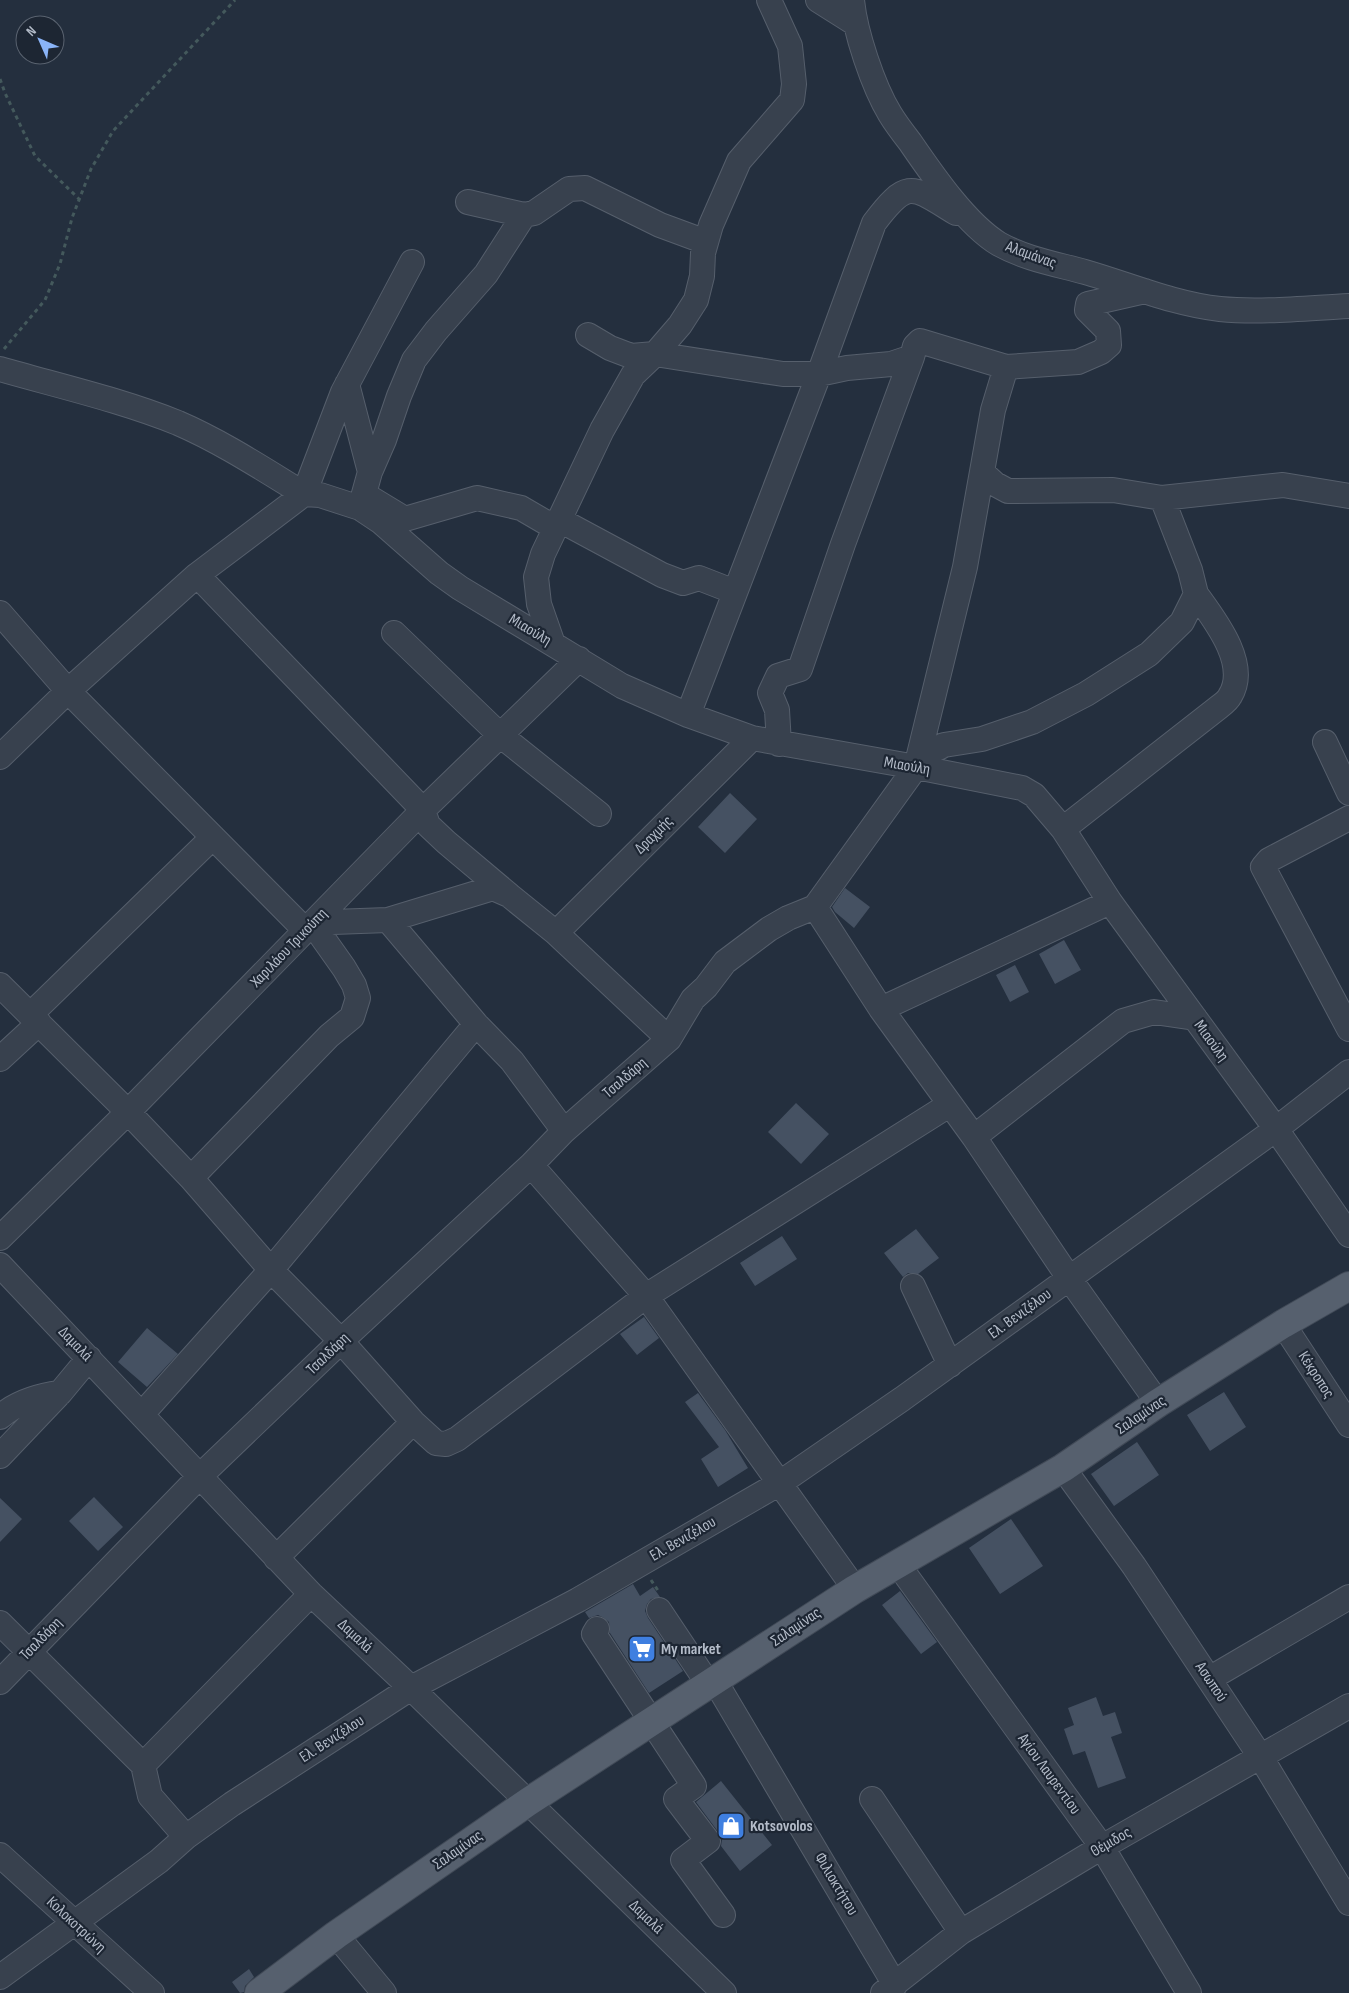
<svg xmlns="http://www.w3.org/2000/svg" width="1349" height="1993" font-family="'Sofia Sans Condensed',sans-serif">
  <rect width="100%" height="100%" fill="#242f3e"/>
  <!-- building -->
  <path fill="#455162" d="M730 793 757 819 725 853 698 827Z
    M845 888 870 907 854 928 835 912 832 907Z
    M1064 940 1081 970 1055 984 1039 954Z
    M1015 965 1029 992 1010 1002 996 975Z
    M796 1103 829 1134 801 1164 768 1132Z
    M916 1229 939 1258 918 1274 908 1273 903 1277 884 1253Z
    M782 1236 797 1259 755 1286 740 1263Z
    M644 1317 659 1338 637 1355 620 1334Z
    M147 1328 178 1354 147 1387 118 1362Z
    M1224 1392 1246 1427 1210 1451 1187 1415Z
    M698 1393 725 1430 748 1468 718 1487 701 1459 719 1447 685 1402Z
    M1137 1442 1159 1475 1114 1506 1091 1474Z
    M94 1497 123 1527 98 1551 69 1521Z
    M0 1498 22 1519 0 1542Z
    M1011 1519 1043 1566 1000 1594 969 1548Z
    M633 1584 640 1596 653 1587 660 1597 651 1599 647 1604 645 1611 648 1618 683 1671 649 1693 610 1633 609 1622 604 1618 598 1615 589 1618 585 1612Z
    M900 1591 937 1642 921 1654 882 1605Z
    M1096 1697 1103 1716 1115 1712 1122 1733 1111 1737 1126 1778 1098 1788 1085 1751 1073 1755 1064 1729 1074 1725 1068 1708Z
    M721 1781 772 1845 740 1871 721 1846 722 1840 719 1833 696 1802Z
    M249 1969 254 1977 245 1986 244 1992 240 1993 232 1982Z"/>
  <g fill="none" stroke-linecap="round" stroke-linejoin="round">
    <defs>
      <path id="minor" d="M818 0 856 24
        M852 0C855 32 873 86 890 114 896 124 903 133 910 142 932 174 966 224 999 244 1026 259 1056 264 1085 272 1130 285 1174 304 1220 309 1261 313 1308 308 1349 306
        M468 202 524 215 534 213 569 189 585 188 660 225 706 242
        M588 335 610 348 631 356 655 354 783 374H819L847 368 891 364 912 357 915 346 920 341 1006 367 1078 362 1101 352 1109 345 1108 331 1087 310 1088 304 1145 291
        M0 369C59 386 121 400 178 423 222 442 263 469 304 494L320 495 360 508 381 522 439 573 460 588 622 686 688 715 752 738 916 767 1022 788 1034 795 1063 829 1110 902 1276 1129 1349 1235
        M347 384 370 472
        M982 472 995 484 1008 491 1113 490 1162 498 1283 485 1349 496
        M372 499 405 519 477 498 521 508 545 522 569 525 662 575 683 583 699 578 735 592
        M360 508 370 472 384 440 399 396 414 360 436 331 486 274 524 215
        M197 575 423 810 428 825 446 842 509 895
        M0 613 68 691 306 931 333 922 388 920 476 1024 512 1061 564 1131
        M394 633 500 735 599 814
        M553 644 539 604 536 577 543 554 602 430 633 375 655 354 680 325 696 300 702 276 703 253 711 225 739 161 792 100 794 84 790 46 769 0
        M688 715 819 374 874 223C908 178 912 186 956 213
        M1325 742 1349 793
        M779 744 777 710 770 693 778 676 800 669 843 544 912 357
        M0 757 68 691 197 575 304 494 343 392 412 262
        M916 767 965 567 993 410 1006 367
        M1349 818 1269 860 1263 867 1349 1029
        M1063 829 1219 707C1223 704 1228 700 1230 696 1250 664 1214 619 1196 594
        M388 920 493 888 509 895 556 933 669 1039
        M556 933 752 738
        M0 985 128 1112 191 1178 271 1270 341 1341 413 1422 436 1443 446 1444 457 1439 646 1296 949 1105
        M881 1009 1110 902
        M30 1015 213 837
        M0 1059 39 1023
        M974 1137 1123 1021 1154 1012 1195 1018
        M531 1165 646 1296 855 1589
        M191 1178 329 1036 352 1017 358 998 354 985 344 968 315 927
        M0 1238 128 1112 423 810 579 659
        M0 1265 311 1594 411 1688 724 1993
        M913 1286 950 1365
        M1283 1324 1349 1425
        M1158 1403 1069 1278 974 1137 881 1009 815 907 916 767 934 750 944 745 982 739 1032 722 1086 694 1149 654 1182 622 1196 594 1190 570 1162 498
        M142 1414 271 1270 476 1024
        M0 1417C17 1402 37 1396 60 1393
        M0 1456 60 1393 89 1358
        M1063 1468 1134 1566 1260 1756 1349 1903
        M276 1558 413 1422
        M897 1563 1102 1847 1189 1993
        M659 1610 709 1685
        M0 1623 143 1765 150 1796 186 1837
        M597 1629 594 1634 694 1786 676 1799 708 1841 683 1860 723 1915
        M1209 1679 1349 1597
        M715 1681 895 1985
        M0 1682 199 1477 341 1341 531 1165 564 1131 669 1039 693 999 706 987 725 962 769 929 788 918 815 907
        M143 1765 311 1594
        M872 1799 961 1932
        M0 1855 152 1993
        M336 1935 384 1993
        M0 1977 159 1861 186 1837 232 1804 411 1688 578 1600 780 1483 902 1399 1276 1129 1349 1072
        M883 1993 961 1932 1102 1847 1349 1706"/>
      <path id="major" d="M259 1993 336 1935 528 1802 855 1589 1063 1468 1158 1403 1283 1324 1349 1286"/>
    </defs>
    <!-- minor casing -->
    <use href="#minor" stroke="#565f6c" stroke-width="26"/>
    <!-- major casing -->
    <use href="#major" stroke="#414a57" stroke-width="30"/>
    <!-- path -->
    <path stroke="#44595c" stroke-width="3" stroke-dasharray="4 4" stroke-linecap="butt" d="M0 79 5 93 35 156 79 199
      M4 349 45 300 60 264 72 218 91 169 113 131 235 0
      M651 1580 659 1592"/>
    <!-- minor -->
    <use href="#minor" stroke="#38414e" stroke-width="24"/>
    <!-- major -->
    <use href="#major" stroke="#56606e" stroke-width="28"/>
  </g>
  <!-- icons -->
  <defs>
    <symbol id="supermarket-square" viewBox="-11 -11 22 22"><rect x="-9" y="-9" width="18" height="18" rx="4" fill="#3f7fe0" stroke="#1d2633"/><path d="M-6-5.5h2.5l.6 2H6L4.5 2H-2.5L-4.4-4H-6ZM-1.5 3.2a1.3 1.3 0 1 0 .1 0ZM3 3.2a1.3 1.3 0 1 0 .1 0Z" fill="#fff"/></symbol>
    <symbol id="shop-square" viewBox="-11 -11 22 22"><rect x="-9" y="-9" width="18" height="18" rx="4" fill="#3f7fe0" stroke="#1d2633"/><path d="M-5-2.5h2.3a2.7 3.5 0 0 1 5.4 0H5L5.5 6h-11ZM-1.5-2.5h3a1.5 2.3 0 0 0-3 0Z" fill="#fff"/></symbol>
  </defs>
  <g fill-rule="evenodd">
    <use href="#supermarket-square" x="626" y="1633" width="32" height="32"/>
    <use href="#shop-square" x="715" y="1810" width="32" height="32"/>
  </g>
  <g text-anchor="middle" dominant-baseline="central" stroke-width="4.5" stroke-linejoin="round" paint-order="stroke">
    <!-- street labels -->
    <g font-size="16" fill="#b4bcc9" stroke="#1d2633">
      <text transform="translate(1031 255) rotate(20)">Αλαμάνας</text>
      <text transform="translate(530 630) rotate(31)">Μιαούλη</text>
      <text transform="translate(907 766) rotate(10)">Μιαούλη</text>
      <text transform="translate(654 835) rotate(-45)">Δραχμής</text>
      <text transform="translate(289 948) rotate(-46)">Χαριλάου Τρικούπη</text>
      <text transform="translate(1211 1041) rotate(54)">Μιαούλη</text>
      <text transform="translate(625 1078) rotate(-41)">Τσαλδάρη</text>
      <text transform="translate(1020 1314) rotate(-36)">Ελ. Βενιζέλου</text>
      <text transform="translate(75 1344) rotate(46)">Δαμαλά</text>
      <text transform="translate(328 1354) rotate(-44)">Τσαλδάρη</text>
      <text transform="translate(1316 1375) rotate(57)">Κέκροπος</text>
      <text transform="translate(1141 1415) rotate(-34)">Σαλαμίνας</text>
      <text transform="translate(683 1539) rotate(-30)">Ελ. Βενιζέλου</text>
      <text transform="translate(796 1627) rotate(-34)">Σαλαμίνας</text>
      <text transform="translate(355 1636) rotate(43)">Δαμαλά</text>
      <text transform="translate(41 1639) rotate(-46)">Τσαλδάρη</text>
      <text transform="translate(1211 1682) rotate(56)">Ασωπού</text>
      <text transform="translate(332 1739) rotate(-33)">Ελ. Βενιζέλου</text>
      <text transform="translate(1049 1774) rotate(54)">Αγίου Λαυρεντίου</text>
      <text transform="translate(1111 1842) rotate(-30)">Θέμιδος</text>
      <text transform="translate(458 1850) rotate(-35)">Σαλαμίνας</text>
      <text transform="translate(836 1884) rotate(59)">Φιλιοκτήτου</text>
      <text transform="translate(646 1917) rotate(44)">Δαμαλά</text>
      <text transform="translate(76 1925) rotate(43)">Κολοκοτρώνη</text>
    </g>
    <!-- poi labels -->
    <g font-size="16" font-weight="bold" fill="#b4bcc9" stroke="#1d2633" text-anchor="start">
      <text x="661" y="1649">My market</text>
      <text x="750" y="1826">Kotsovolos</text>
    </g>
  </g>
  <!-- north arrow -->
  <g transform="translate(40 40) rotate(315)"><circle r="24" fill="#1d2633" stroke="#59626f"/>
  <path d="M0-4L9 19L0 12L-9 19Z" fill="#8ab4f8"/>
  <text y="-8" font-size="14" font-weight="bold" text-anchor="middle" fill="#b4bcc9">N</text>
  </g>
</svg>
